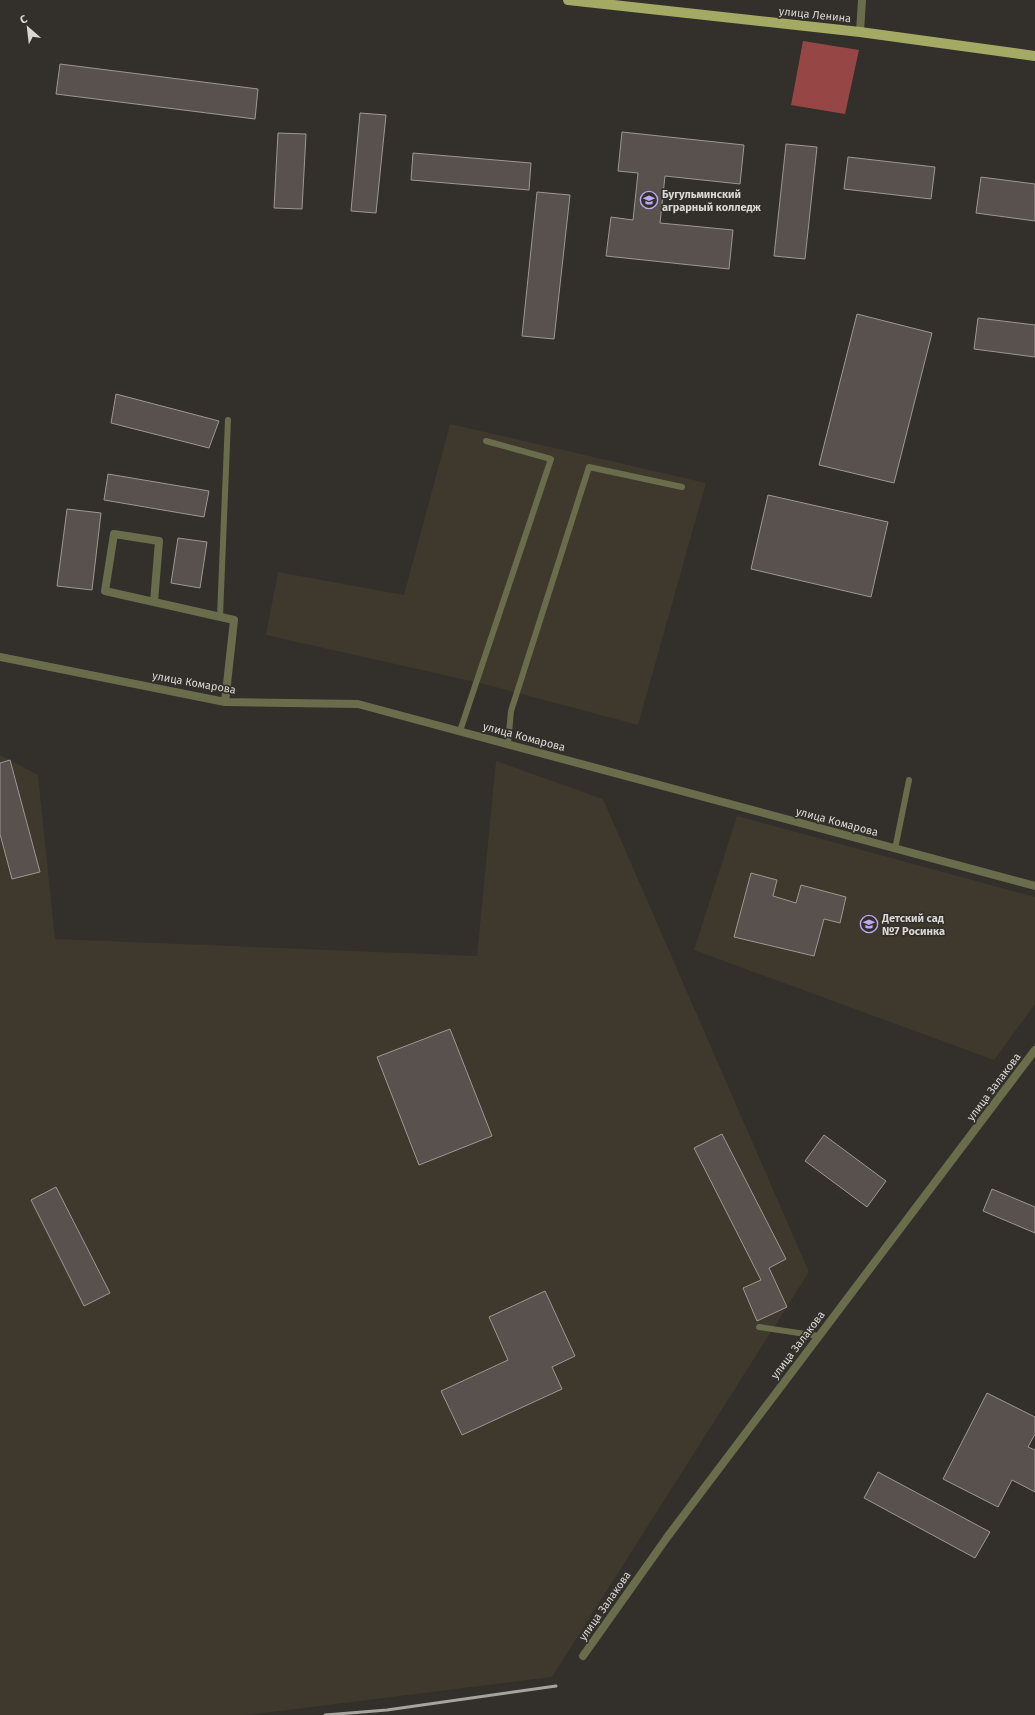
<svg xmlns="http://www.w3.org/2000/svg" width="1035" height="1715" font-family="'Fira Sans',sans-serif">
  <rect width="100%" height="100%" fill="#332f2a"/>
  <!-- built -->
  <path fill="#3f382d" d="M450 424 706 483 638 725 484 684 266 635 278 572 404 595Z
    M0 755 38 775 55 939 477 956 496 761 603 799 809 1272 552 1677 247 1715H0Z
    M737 816 1035 897V1004L994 1060 694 950Z"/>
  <!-- forest -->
  <path fill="#964645" d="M803 41 859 50 845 114 791 105Z"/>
  <!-- building -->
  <path fill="#58514d" stroke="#9f9793" d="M60 64 258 89 255 119 56 94Z
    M360 113 386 115 376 213 351 211Z
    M622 132 744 145 740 184 665 176 660 223 733 230 729 269 606 256 611 217 633 220 638 173 618 171Z
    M278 133 306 134 302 209 274 208Z
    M786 144 817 147 805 259 774 256Z
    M413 153 531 163 529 190 411 180Z
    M848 157 935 167 931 199 844 189Z
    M981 177 1035 184V221L976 213Z
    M537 192 570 195 554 339 522 336Z
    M857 314 932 333 894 483 819 465Z
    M978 318 1035 325V357L974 349Z
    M116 394 219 421 209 448 111 423Z
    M108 474 209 491 204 517 104 500Z
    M768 495 888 522 871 597 751 569Z
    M67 509 101 513 92 590 57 586Z
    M178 538 207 542 200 588 171 583Z
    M10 760 40 872 12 879 0 834V763Z
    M751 873 777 880 773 896 796 903 801 885 846 897 840 923 824 919 814 956 734 937Z
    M450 1029 492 1136 419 1165 377 1057Z
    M722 1134 786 1259 769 1268 787 1307 757 1321 743 1288 761 1280 694 1148Z
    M824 1135 886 1181 867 1207 805 1161Z
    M56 1187 110 1293 84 1306 31 1200Z
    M992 1189 1035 1207V1233L983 1211Z
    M545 1291 575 1356 552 1367 562 1389 462 1435 441 1391 508 1360 489 1317Z
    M987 1393 1035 1417V1434L1028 1447 1035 1450V1492L1012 1480 998 1507 943 1479Z
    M878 1472 990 1532 975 1558 864 1498Z"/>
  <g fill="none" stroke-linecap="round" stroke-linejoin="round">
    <!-- service -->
    <path stroke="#6a6d4c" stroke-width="6" d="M220 616 228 420
      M460 731 551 459 486 441
      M508 744 511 711 589 467 682 487
      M895 849 909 780
      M759 1327 819 1336"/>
    <!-- minor -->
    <path stroke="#6a6d4c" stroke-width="8" d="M154 602 159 541 114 534 105 591 234 620 225 702
      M0 657 225 702 358 704 1035 886
      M583 1656 668 1536 1035 1050"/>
    <!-- tertiary -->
    <path stroke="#6a6d4c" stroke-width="8" d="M860 32 862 0"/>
    <!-- primary -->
    <path stroke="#a4a963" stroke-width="10" d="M568 0 860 32 1035 56"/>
    <!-- rail -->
    <path stroke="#a7a4a0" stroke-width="3" d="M325 1715 387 1710 556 1686"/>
  </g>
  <!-- icons -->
  <defs>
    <symbol id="university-ring" viewBox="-11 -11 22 22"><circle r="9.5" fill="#332f2a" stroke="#baaaf6" stroke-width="1.5"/><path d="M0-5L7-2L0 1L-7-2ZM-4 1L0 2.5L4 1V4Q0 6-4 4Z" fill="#baaaf6"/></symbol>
    <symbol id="school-ring" viewBox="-11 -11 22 22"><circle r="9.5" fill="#332f2a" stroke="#baaaf6" stroke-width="1.5"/><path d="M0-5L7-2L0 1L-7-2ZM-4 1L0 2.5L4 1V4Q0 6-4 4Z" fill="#baaaf6"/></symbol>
  </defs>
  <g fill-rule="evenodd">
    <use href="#university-ring" x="639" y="190" width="20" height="20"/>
    <use href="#school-ring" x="859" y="914" width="20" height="20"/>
  </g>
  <g text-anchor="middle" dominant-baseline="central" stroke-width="3.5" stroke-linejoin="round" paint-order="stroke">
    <!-- street labels -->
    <g font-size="11" fill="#dad8d4" stroke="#332f2a">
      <text transform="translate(815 15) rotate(6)">улица Ленина</text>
      <text transform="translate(194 683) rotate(10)">улица Комарова</text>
      <text transform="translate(524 737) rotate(15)">улица Комарова</text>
      <text transform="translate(837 822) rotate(15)">улица Комарова</text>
      <text transform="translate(994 1087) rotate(-53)">улица Залакова</text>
      <text transform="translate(798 1345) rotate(-53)">улица Залакова</text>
      <text transform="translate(605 1606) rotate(-55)">улица Залакова</text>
    </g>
    <!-- poi labels -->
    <g font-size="11" font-weight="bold" fill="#dad8d4" stroke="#332f2a" text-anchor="start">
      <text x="662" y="194">Бугульминский<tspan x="662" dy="13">аграрный колледж</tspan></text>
      <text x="882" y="918">Детский сад<tspan x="882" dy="13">№7 Росинка</tspan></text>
    </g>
  </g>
  <!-- north arrow -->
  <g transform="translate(28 28) rotate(332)" stroke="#332f2a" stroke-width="3" paint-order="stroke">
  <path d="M0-3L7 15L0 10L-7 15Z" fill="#dad8d4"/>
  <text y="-6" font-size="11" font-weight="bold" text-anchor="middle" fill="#dad8d4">С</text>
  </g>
</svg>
